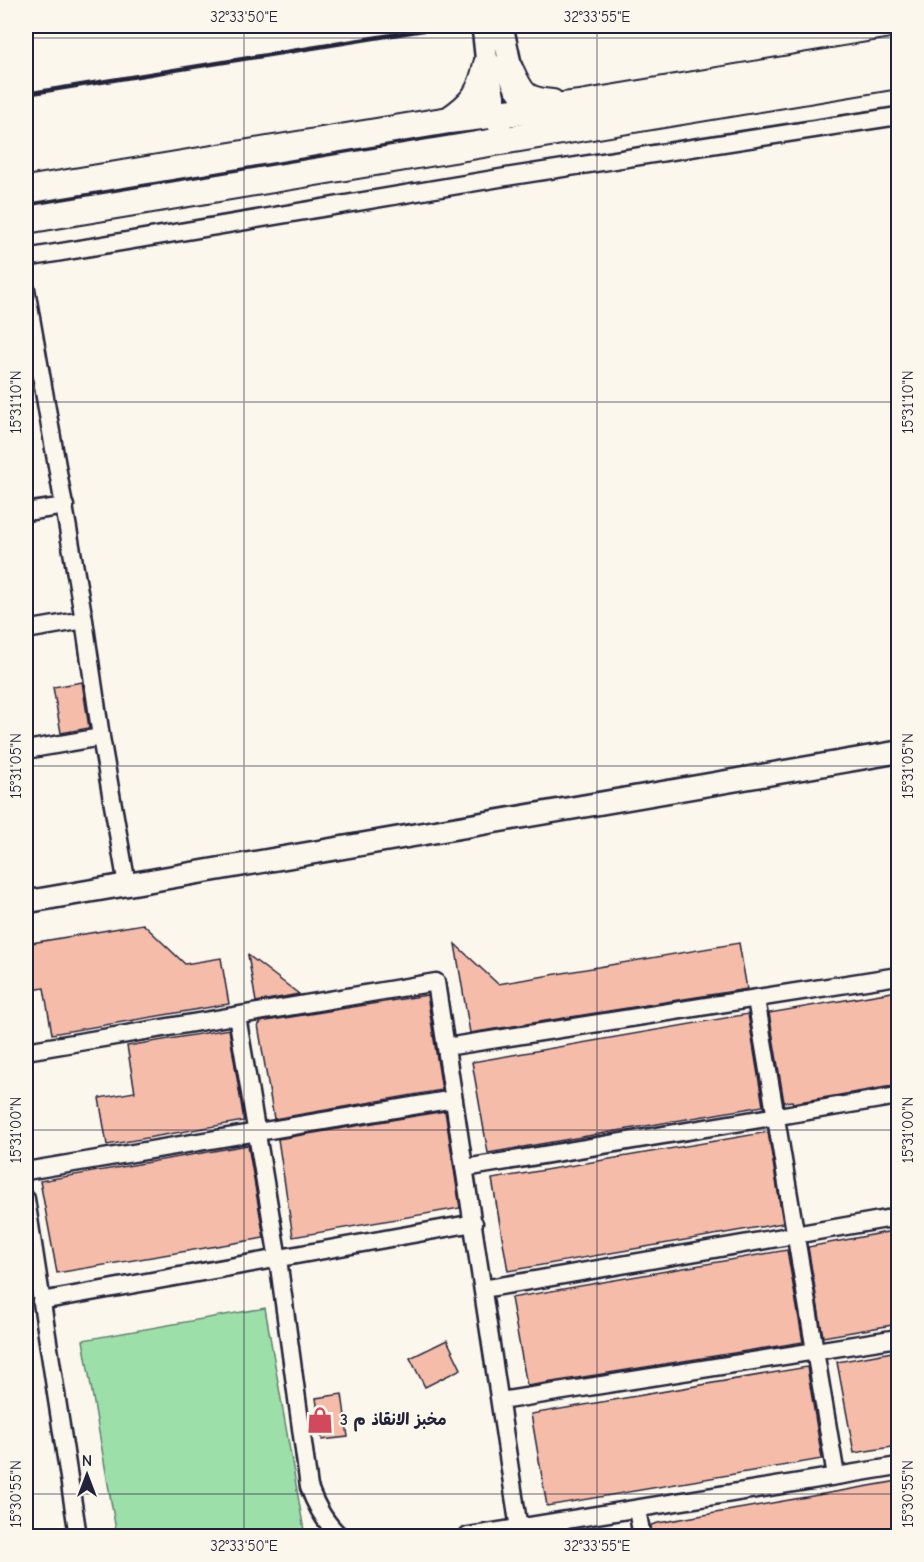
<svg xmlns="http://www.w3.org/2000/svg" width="924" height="1562" font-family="'Comic Neue','Playpen Sans Arabic',sans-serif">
  <rect width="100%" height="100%" fill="#fbf7ec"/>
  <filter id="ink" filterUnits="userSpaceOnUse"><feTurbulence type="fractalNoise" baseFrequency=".0167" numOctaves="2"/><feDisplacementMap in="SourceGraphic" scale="12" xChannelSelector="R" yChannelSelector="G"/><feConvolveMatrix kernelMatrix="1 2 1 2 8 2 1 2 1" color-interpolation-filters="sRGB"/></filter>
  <g filter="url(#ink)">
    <!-- green -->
    <path fill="#9ddfa9" stroke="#608072" stroke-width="1.5" d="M265 1308 305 1536H117L83 1340Z"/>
    <!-- building -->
    <path fill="#f4bca9" stroke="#22223b" stroke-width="1.5" d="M82 682 89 728 61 733 53 687Z
      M143 924 185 964 221 958 229 1004 52 1034 44 988 26 991V944Z
      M739 943 747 989 470 1033 455 944 498 984Z
      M248 955 299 994 256 1002Z
      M898 991V1085L793 1103 792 1101 784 1102 769 1013Z
      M427 995 442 1090 274 1119 258 1025 260 1024V1022Z
      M748 1014 763 1106 488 1153 472 1062Z
      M229 1029 244 1121 107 1145 99 1098 135 1092 127 1046Z
      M445 1111 460 1208 293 1237 278 1139Z
      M768 1132 783 1223 508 1271 492 1179Z
      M248 1145 264 1238 57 1273 40 1181Z
      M898 1230V1324L823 1337 808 1247Z
      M787 1250 803 1342 527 1386 511 1298Z
      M447 1340 461 1369 425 1387 410 1358Z
      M898 1351V1446L854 1453 837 1362Z
      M807 1367 822 1459 547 1506 531 1414Z
      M342 1394 348 1437 322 1440 316 1398Z
      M898 1481V1536H652L651 1525 658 1523Z"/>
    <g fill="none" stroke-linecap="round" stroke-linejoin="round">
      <defs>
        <path id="minor" d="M26 258 512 176 898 116
          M26 289 84 620 101 737 127 885
          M26 512 65 506
          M26 630 84 620
          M26 750 101 737
          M756 999 836 1476
          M237 1016 278 1259 309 1487C316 1506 325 1523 340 1536
          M446 1047 898 976
          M26 1051 436 982 519 1529
          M465 1168 898 1096
          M26 1171 454 1099
          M26 1199 78 1536
          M483 1289 898 1217
          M41 1301 474 1223
          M500 1401 898 1338
          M637 1510 642 1536
          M468 1536 898 1466"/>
        <path id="tertiary" d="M483 26 487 64 500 128
          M502 26 515 87
          M26 902 898 752"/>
        <path id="primary" d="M511 72C522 96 525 100 552 103
          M449 120C474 103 481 93 487 64
          M26 190 449 120 580 104 898 51
          M26 220 898 75"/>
      </defs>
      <!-- minor casing -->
      <use href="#minor" stroke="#22223b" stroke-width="21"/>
      <!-- tertiary casing -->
      <use href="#tertiary" stroke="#22223b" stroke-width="26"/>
      <!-- primary casing -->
      <use href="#primary" stroke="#22223b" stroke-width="30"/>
      <!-- minor -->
      <use href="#minor" stroke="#fbf7ec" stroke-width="16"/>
      <!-- tertiary -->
      <use href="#tertiary" stroke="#fbf7ec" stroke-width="21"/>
      <!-- primary -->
      <use href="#primary" stroke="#fbf7ec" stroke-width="26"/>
      <!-- rail -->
      <path stroke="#22223b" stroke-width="4.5" d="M26 94 448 26"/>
    </g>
  </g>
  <!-- ticks -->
  <path fill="none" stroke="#22223b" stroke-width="1.5" stroke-opacity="0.45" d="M244 26V1536M597 26V1536M26 38H898M26 402H898M26 766H898M26 1130H898M26 1494H898"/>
  <!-- icons -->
  <defs>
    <symbol id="shop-bare" viewBox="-9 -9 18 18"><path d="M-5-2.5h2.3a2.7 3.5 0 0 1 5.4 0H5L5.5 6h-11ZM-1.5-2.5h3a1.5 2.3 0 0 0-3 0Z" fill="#d1495b" stroke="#fbf7ec" stroke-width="2.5" paint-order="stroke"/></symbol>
  </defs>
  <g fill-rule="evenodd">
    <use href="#shop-bare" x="301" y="1401" width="38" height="38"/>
  </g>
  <g text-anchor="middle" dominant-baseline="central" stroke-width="4.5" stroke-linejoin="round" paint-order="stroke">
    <!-- poi labels -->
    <g font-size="16" font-weight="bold" fill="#22223b" stroke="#fbf7ec" text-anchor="start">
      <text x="340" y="1420">مخبز الانقاذ م 3</text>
    </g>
  </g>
  <!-- margin -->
  <rect width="924" height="1562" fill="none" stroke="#fbf7ec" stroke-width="66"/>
  <!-- north arrow -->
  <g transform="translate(87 1475)" stroke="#fbf7ec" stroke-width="4.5" paint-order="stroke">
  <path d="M0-4.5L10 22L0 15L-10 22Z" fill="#22223b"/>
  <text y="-9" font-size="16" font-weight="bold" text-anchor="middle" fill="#22223b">N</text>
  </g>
  <rect x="33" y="33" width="858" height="1496" fill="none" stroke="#22223b" stroke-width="2"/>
  <g font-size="15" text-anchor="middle" fill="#22223b">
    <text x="244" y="22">32°33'50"E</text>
    <text x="597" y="22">32°33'55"E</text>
    <text transform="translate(16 402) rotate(-90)" y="5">15°31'10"N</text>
    <text transform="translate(908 402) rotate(-90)" y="5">15°31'10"N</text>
    <text transform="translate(16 766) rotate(-90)" y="5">15°31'05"N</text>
    <text transform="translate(908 766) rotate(-90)" y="5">15°31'05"N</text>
    <text transform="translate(16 1130) rotate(-90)" y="5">15°31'00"N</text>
    <text transform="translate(908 1130) rotate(-90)" y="5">15°31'00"N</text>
    <text transform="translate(16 1494) rotate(-90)" y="5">15°30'55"N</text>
    <text transform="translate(908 1494) rotate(-90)" y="5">15°30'55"N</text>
    <text x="244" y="1551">32°33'50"E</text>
    <text x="597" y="1551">32°33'55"E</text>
  </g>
</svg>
